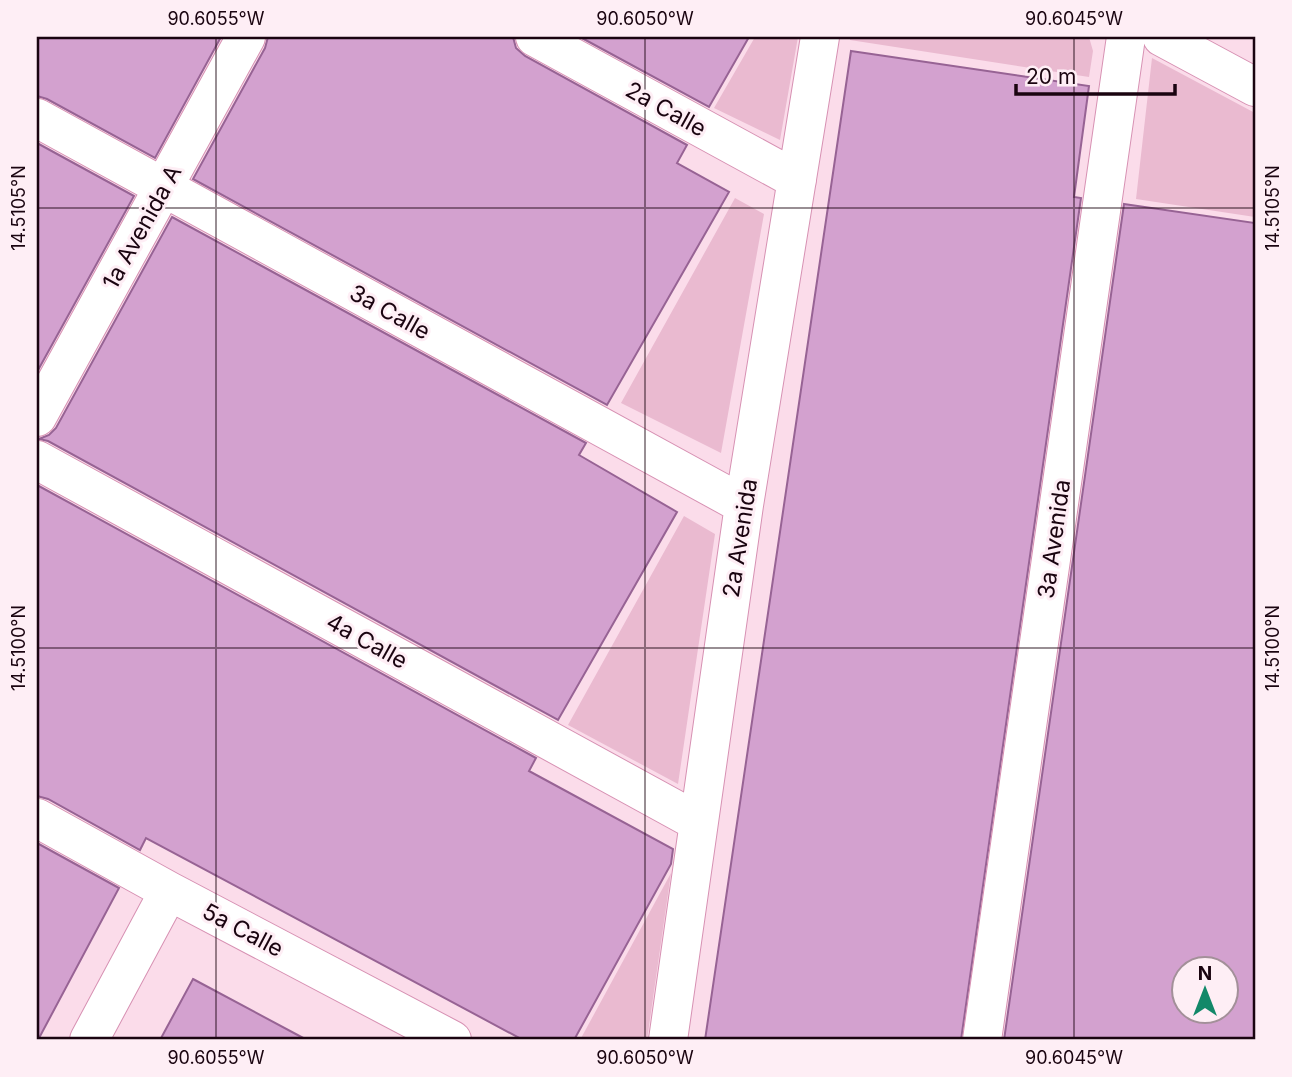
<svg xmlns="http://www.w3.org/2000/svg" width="1292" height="1077" font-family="Inter,sans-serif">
  <rect width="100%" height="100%" fill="#fbdcea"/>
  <!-- green -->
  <path fill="#eabad0" d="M755 37H798L780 140 714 108Z
    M850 37H1089L1093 51 1089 77 850 40Z
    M1152 58 1255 113V217L1136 199Z
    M735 198 764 214 721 453 621 403Z
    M684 516 715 534 678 784 568 725Z
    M671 873 647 1040H580Z"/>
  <!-- building -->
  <path fill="#d3a1cf" stroke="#976394" stroke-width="2" fill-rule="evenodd" d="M37 37H221L155 158 47 99 37 96Z
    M268 37H513L516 48 525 56 687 145 677 163 729 192 607 405 193 179 265 48Z
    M580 37H749L709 107Z
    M851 51 1089 86 1074 197 1081 198 961 1040H705Z
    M37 143 134 196 37 372Z
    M1124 204 1255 223V1040H1004ZM1184 969H1226V1011H1184Z
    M172 217 586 443 579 455 677 512 558 720 48 441 39 439 49 435 56 428Z
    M37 485 536 758 529 771 673 849 671 864 574 1040H523L146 838 140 850 48 799 37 796Z
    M37 843 119 888 38 1040H37Z
    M193 979 307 1040H160Z"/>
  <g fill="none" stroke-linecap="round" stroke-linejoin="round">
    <defs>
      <path id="minor" d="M535 37 797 180
        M1162 37 1255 87
        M37 118 744 505
        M37 417 246 37
        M37 460 698 822
        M37 818 169 891 452 1040
        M89 1040 169 891
        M668 1040 744 505 820 37
        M982 1040 1126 37"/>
    </defs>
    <!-- minor casing -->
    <use href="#minor" stroke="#d791b3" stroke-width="40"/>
    <!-- minor -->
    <use href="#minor" stroke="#fff" stroke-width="38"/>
  </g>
  <!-- ticks -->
  <path fill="none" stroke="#1a0410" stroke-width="2" stroke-opacity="0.45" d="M216 37V1040M645 37V1040M1074 37V1040M37 208H1255M37 648H1255"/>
  <g text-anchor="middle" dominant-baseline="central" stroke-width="6" stroke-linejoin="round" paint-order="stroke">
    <!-- street labels -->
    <g font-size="23" fill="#1a0410" stroke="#feeef5">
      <text transform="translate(666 109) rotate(29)">2a Calle</text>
      <text transform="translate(142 227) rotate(-61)">1a Avenida A</text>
      <text transform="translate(390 312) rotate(29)">3a Calle</text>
      <text transform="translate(740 538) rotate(-81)">2a Avenida</text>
      <text transform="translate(1054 539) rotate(-82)">3a Avenida</text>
      <text transform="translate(367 641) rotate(29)">4a Calle</text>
      <text transform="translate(243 930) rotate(28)">5a Calle</text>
    </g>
  </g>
  <!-- border -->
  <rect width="1292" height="1077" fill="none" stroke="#feeef5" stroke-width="77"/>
  <!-- north arrow -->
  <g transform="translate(1205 990)"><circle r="33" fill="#feeef5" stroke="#a39099" stroke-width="2"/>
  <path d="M0-5L12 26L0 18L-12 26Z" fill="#128869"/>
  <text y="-10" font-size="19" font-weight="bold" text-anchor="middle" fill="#1a0410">N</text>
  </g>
  <!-- scale -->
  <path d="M1016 84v10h159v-10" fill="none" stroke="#1a0410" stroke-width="3.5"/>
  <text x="1026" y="84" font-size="21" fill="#1a0410" stroke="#feeef5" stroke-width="5" paint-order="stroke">20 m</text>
  <rect x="38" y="38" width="1216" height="1000" fill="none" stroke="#1a0410" stroke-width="2.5"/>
  <g font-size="18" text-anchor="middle" fill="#1a0410">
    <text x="216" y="25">90.6055°W</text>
    <text x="645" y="25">90.6050°W</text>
    <text x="1074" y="25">90.6045°W</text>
    <text transform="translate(19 208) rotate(-90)" y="6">14.5105°N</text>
    <text transform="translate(1273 208) rotate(-90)" y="6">14.5105°N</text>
    <text transform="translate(19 648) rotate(-90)" y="6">14.5100°N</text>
    <text transform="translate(1273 648) rotate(-90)" y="6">14.5100°N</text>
    <text x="216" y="1064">90.6055°W</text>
    <text x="645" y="1064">90.6050°W</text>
    <text x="1074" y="1064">90.6045°W</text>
  </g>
</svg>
